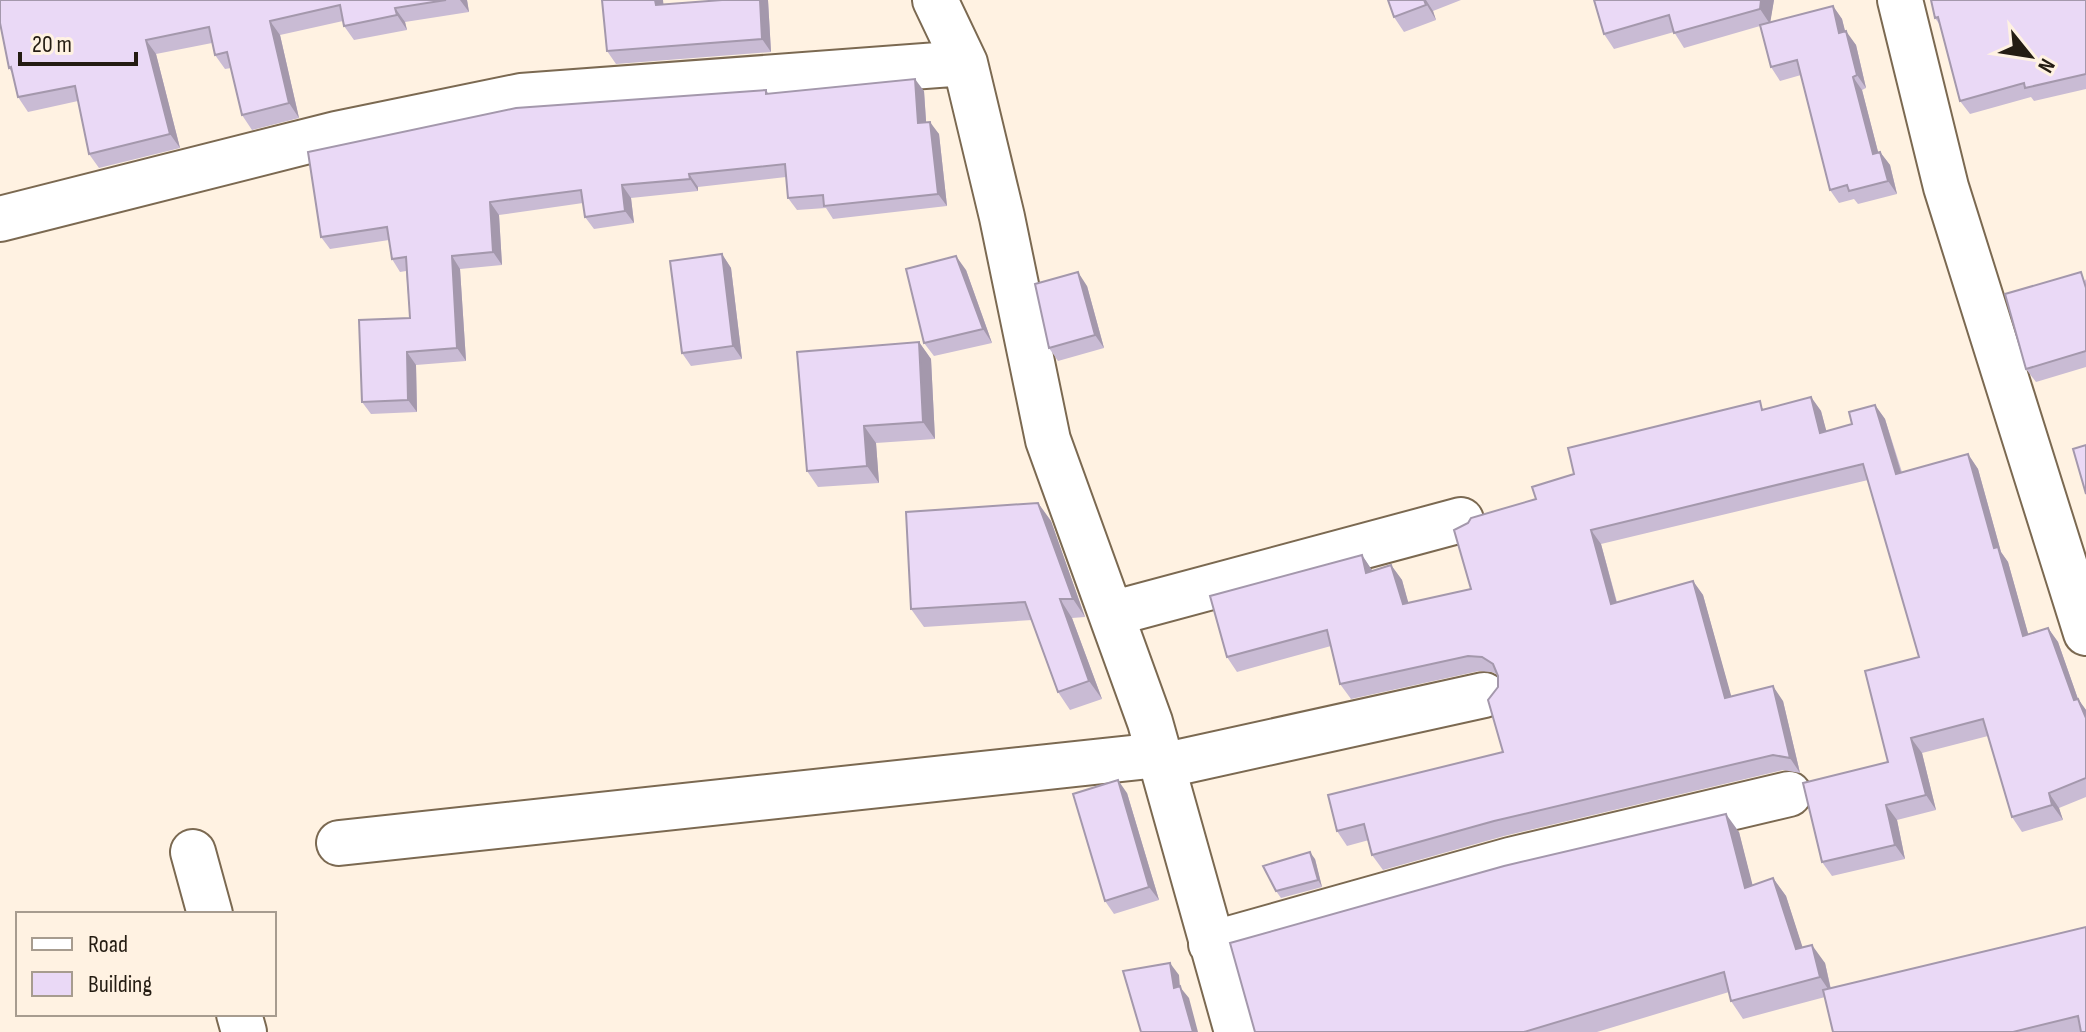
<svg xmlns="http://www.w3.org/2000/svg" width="2086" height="1032" font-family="'Sofia Sans Condensed',sans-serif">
  <rect width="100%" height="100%" fill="#fff2e2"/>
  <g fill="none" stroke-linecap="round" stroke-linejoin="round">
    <defs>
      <path id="minor" d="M935 0 965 63 1002 217 1048 440 1150 722 1237 1032
        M1900 0 1946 187 2086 633
        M0 219 336 134 521 96 965 63
        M1111 614 1461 520
        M1162 766 1484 695
        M339 843 1159 755
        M193 852 210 914
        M1211 944 1510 860 1789 794
        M239 1014 244 1032"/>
    </defs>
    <!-- minor casing -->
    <use href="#minor" stroke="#7b6951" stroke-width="48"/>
    <!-- minor -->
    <use href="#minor" stroke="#fff" stroke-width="44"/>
  </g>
  <!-- wall -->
  <path fill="#c9bbd4" d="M0 0H467L469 12 405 22 407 30 354 40 344 26 343 21 280 35 299 118 252 130 242 115 231 68 225 69 215 55 212 43 156 54 180 148 99 168 89 154 78 101 28 112 18 97 13 74 9 68Z
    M768 0 771 52 616 64 607 51 663 5Z
    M1388 0H1461L1433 11 1436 20 1404 32 1394 17Z
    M1594 0H1774L1770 22 1833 6 1842 19 1845 32 1856 45 1866 88 1862 90 1878 152H1880L1890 165 1897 194 1858 204 1854 199 1839 203 1830 190 1801 75 1780 81 1771 67 1760 26 1684 48 1674 32 1614 49 1604 34Z
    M2086 0V89L2034 101 2031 97 1970 114 1960 101 1940 25 1935 18Z
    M766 90 769 94 924 91 926 122 939 134 947 206 833 219 826 208 797 210 788 198 786 177 698 187V191L631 198 634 223 594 229 585 217 583 203 499 215 502 265 460 269 466 361 416 365 417 412 371 414 362 402 410 318 406 271 400 272 392 259 389 240 330 249 321 237Z
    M722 254 731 268 742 359 691 366 682 353Z
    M966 270 992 343 934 356 924 343Z
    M2086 279V367L2036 382 2026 369Z
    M1087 286 1104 348 1058 361 1049 348Z
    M919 342 931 359 935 439 876 443 879 483 818 487 807 471Z
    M1811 397 1821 411 1826 431 1852 424 1875 405 1885 419 1902 472 1968 454 1978 469 2001 552 2008 562 2028 634 2048 628 2058 642 2078 699 2086 710V797L2059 808 2063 820 2022 832 2012 817 1988 736 1922 753 1936 810 1897 820 1905 859 1832 876 1822 862 1888 762 1919 657 1868 480 1601 544 1617 602 1693 581 1703 595 1731 697 1783 701 1800 773 1783 770 1504 836 1383 870 1372 855 1369 840 1347 846 1337 831 1503 752 1498 687V675L1492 672 1479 671 1351 699 1340 684 1331 646 1237 672 1227 657 1362 555 1372 571 1391 565 1402 580 1408 603 1471 589 1536 499 1766 409Z
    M1038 503 1051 521 1085 617 1072 618 1102 699 1070 710 1058 692 1032 620 924 627 911 609Z
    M1127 793 1159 900 1114 914 1105 901Z
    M1739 832 1752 885 1773 878 1786 896 1802 947 1825 963 1831 989 2086 927V1032H1833L1825 997 1743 1019 1731 1001 1729 992 1597 1032H1255Z
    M1315 859 1322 887 1281 898 1276 891Z"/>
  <!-- shaded-wall -->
  <path fill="#a498ac" d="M460 0H467L469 12Z
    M655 0H663L665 18 656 5Z
    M760 0H768L771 52 762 39Z
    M1424 0H1426L1433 11 1436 20Z
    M1761 0H1774L1770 24 1760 9Z
    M1833 6 1842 19 1849 46 1839 33Z
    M395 8 405 22 407 30 397 15Z
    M270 21 280 35 299 118 289 103Z
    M1846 31 1856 45 1866 88 1857 75Z
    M146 40 156 54 180 148 170 134Z
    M1853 77 1862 90 1882 167 1873 154Z
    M915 79 924 91 927 135 918 123Z
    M930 122 939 134 947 206 938 194Z
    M1880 152 1890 165 1897 194 1888 181Z
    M689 174 698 187V191L690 179Z
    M622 185 631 198 634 223 625 211Z
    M490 202 499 215 502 265 493 252Z
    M722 254 731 268 742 359 733 346Z
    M452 256 460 269 466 361 457 348Z
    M956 256 966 270 992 343 983 329Z
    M1078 272 1087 286 1104 348 1095 335Z
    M919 342 931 359 935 439 923 422Z
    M407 352 416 365 417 412 408 400Z
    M1811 397 1821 411 1831 448 1820 433Z
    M1875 405 1885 419 1906 489 1896 474Z
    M864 426 876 443 879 483 867 466Z
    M1968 454 1978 469 2001 552 2008 562 2033 651 2023 636 1994 548Z
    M1038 503 1051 521 1085 617 1073 599Z
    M1591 530 1601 544 1621 619 1611 604Z
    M1362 555 1372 570 1377 588 1366 573Z
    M1391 565 1402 580 1413 619 1403 604Z
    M1693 581 1703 595 1736 713 1725 698Z
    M1060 599 1072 618 1102 699 1089 681Z
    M2048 628 2058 642 2078 699 2086 710V718L2074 700Z
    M1773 686 1783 701 1800 773 1790 758Z
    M1911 738 1922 753 1936 810 1926 795Z
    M1118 780 1127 793 1159 900 1149 887Z
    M2049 793 2059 808 2063 820 2052 805Z
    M1886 805 1897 820 1905 859 1895 845Z
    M1726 814 1739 832 1758 906 1745 888Z
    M1310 852 1315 859 1322 887 1318 880Z
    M1773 878 1786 896 1809 967 1796 949Z
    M1812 945 1825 963 1832 995 1820 977Z
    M1170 963 1179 975 1180 987 1189 998 1198 1032H1193L1174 988Z"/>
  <!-- building -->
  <path fill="#ead9f6" stroke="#a498ac" stroke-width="2" d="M0 0H446L395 8 397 15 344 26 340 5 270 21 289 103 242 115 227 52 215 55 209 27 146 40 170 134 89 154 75 86 18 97 11 67 9 68 0 23Z
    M602 0H655L656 5 722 0H760L762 39 607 51Z
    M1388 0H1424L1426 5 1394 17Z
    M1594 0H1761L1760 9 1674 33 1669 15 1604 34Z
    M1931 0H2086V74L2025 88 2024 83 1960 101 1938 17 1935 18Z
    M1833 6 1839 33 1846 31 1857 75 1853 77 1873 154 1880 152 1888 181 1849 191 1847 185 1830 190 1797 60 1771 67 1760 25Z
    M915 79 918 123 930 122 938 194 824 206 823 195 788 198 785 164 689 174 690 179 622 185 625 211 585 217 581 190 490 202 493 252 452 256 457 348 407 352 408 400 362 402 359 320 410 318 406 257 392 259 387 227 321 237 308 152 516 108 766 90V94Z
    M722 254 733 346 682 353 670 261Z
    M956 256 983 329 924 343 906 269Z
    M1078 272 1095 335 1049 348 1035 284Z
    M2081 272 2086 288V351L2026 369 2005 294Z
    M919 342 923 422 864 426 867 466 807 471 797 352Z
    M1811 397 1820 433 1852 424 1849 412 1875 405 1896 474 1968 454 1994 548 1998 547 2023 636 2048 628 2074 700 2078 699 2086 718V778L2049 793 2052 805 2012 817 1983 719 1911 738 1926 795 1886 805 1895 845 1822 862 1803 783 1888 762 1865 671 1919 657 1863 464 1591 530 1611 604 1693 581 1725 698 1773 686 1790 758 1773 755 1494 821 1372 855 1364 824 1337 831 1328 795 1503 752 1488 700 1498 687V676L1493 664 1482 657 1468 656 1340 684 1327 630 1227 657 1210 596 1362 555 1366 573 1391 565 1403 604 1471 589 1454 530 1468 523 1471 518 1536 499 1532 487 1574 474 1568 448 1760 401 1762 410Z
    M2086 445V494L2073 449Z
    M1038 503 1073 599H1060L1089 681 1058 692 1025 602 911 609 906 512Z
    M1118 780 1149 887 1105 901 1073 794Z
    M1726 814 1745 888 1773 878 1796 949 1812 945 1820 977 1731 1001 1724 972 1524 1032H1255L1230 943 1504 866Z
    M1310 852 1318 880 1276 891 1263 866Z
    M2086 927V1032H2081L2078 1016 2013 1032H1833L1823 990Z
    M1170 963 1174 988 1180 986 1193 1032H1141L1123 971Z"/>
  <!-- legend -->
  <rect x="16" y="912" width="260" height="104" fill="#fff2e2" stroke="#a79c8f" stroke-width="2"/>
  <rect x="32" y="938" width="40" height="12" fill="#ffffff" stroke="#a79c8f" stroke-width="2"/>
  <text x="88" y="952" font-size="24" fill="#241c12">Road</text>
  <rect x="32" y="972" width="40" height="24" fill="#ead9f6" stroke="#a79c8f" stroke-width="2"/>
  <text x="88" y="992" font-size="24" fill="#241c12">Building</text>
  <!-- north arrow -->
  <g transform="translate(2030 56) rotate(120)" stroke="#fff2e2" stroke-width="6" paint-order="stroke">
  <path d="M0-6L14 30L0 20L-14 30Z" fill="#241c12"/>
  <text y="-12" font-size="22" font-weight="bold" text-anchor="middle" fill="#241c12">N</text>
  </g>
  <!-- scale -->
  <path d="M20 52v12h116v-12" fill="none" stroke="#241c12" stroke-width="4"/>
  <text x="32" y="52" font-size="24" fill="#241c12" stroke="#fff2e2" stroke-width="6" paint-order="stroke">20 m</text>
</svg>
